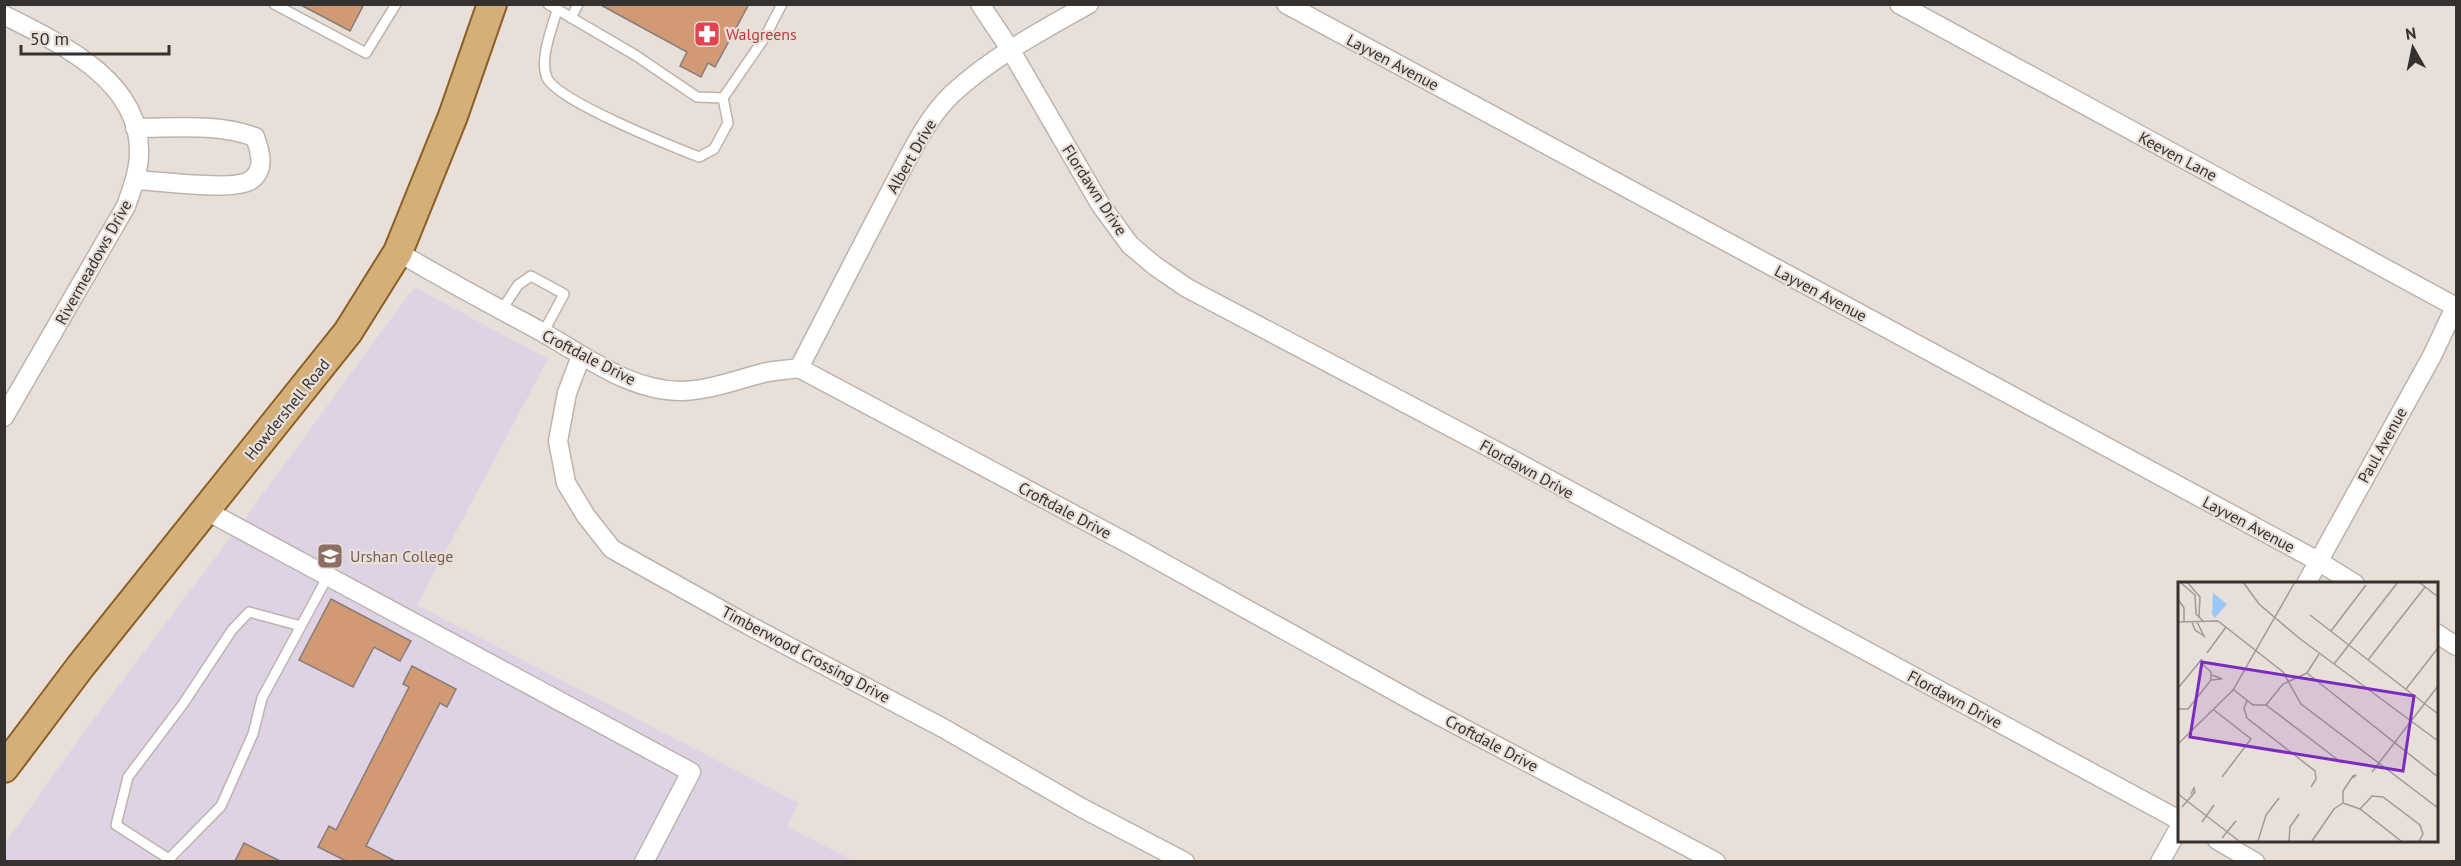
<svg xmlns="http://www.w3.org/2000/svg" width="2461" height="866" font-family="'PT Sans',sans-serif">
  <rect width="100%" height="100%" fill="#e9dfd9"/>
  <!-- education -->
  <path fill="#e0d2e5" d="M416 288 548 359 417 605 799 803 787 827 854 861 5 862V843L82 735 254 506 411 291Z"/>
  <!-- building -->
  <path fill="#d29a74" stroke="#867d77" stroke-width="1.5" d="M299 4H364L350 31Z
    M599 4H749L715 67 708 63 701 77 680 66 687 52Z
    M331 599 411 641 400 661 374 647 353 687 299 660Z
    M412 666 456 689 447 707 440 703 366 846 395 861H346L318 847 329 826 336 830 409 687 403 684Z
    M244 843 280 861H235Z"/>
  <g fill="none" stroke-linecap="round" stroke-linejoin="round">
    <defs>
      <path id="lane" d="M274 4 366 53 396 4
        M548 4 635 55 697 97 723 98 765 37 782 4
        M557 10C552 29 539 59 547 78 558 101 671 146 699 157L714 149 728 123 723 98
        M571 18 578 4
        M501 311 518 285 531 276 564 294 543 333
        M301 626 249 612 232 630 183 704 128 777 116 825 169 859 221 806 253 734 262 698 328 576"/>
      <path id="street" d="M980 4 1010 49 1100 204 1130 245 1155 266 1187 288 1515 461 2179 820
        M1286 4 2318 561 2355 584
        M1899 4 2456 307
        M4 15C59 43 141 80 139 153 139 171 132 189 126 206L4 417
        M135 128C176 128 216 123 255 137 260 151 266 169 251 180 234 192 159 181 136 180
        M398 252C445 280 494 306 542 332 585 356 631 392 683 391 710 390 737 380 763 373 775 370 787 370 799 368L1129 544 1425 708 1716 862
        M581 356 567 393 558 441 566 483 586 516 612 549 750 626 943 728 1082 808 1185 862
        M799 368C830 308 860 249 891 190 909 157 925 120 952 94 992 57 1041 31 1089 4
        M205 510 691 772 644 862
        M2306 584 2432 356 2456 305
        M2436 633 2456 646
        M2217 840 2255 862
        M2160 862 2179 828"/>
      <path id="primary" d="M4 768 80 667 348 332 398 252 453 116 492 4"/>
    </defs>
    <!-- lane casing -->
    <use href="#lane" stroke="#bcb3ad" stroke-width="12"/>
    <!-- street casing -->
    <use href="#street" stroke="#bcb3ad" stroke-width="21"/>
    <!-- primary casing -->
    <use href="#primary" stroke="#8a6026" stroke-width="32"/>
    <!-- lane -->
    <use href="#lane" stroke="#fff" stroke-width="9"/>
    <!-- street -->
    <use href="#street" stroke="#fff" stroke-width="18"/>
    <!-- primary -->
    <use href="#primary" stroke="#d4af7a" stroke-width="28"/>
  </g>
  <!-- icons -->
  <defs>
    <symbol id="pharmacy-square" viewBox="-11 -11 22 22"><rect x="-9" y="-9" width="18" height="18" rx="4" fill="#e0444e" stroke="#e9dfd9"/><path d="M-2-6h4v4h4v4h-4v4h-4v-4h-4v-4h4Z" fill="#fff"/></symbol>
    <symbol id="university-square" viewBox="-11 -11 22 22"><rect x="-9" y="-9" width="18" height="18" rx="4" fill="#8d6e63" stroke="#e9dfd9"/><path d="M0-5L7-2L0 1L-7-2ZM-4 1L0 2.5L4 1V4Q0 6-4 4Z" fill="#fff"/></symbol>
  </defs>
  <g fill-rule="evenodd">
    <use href="#pharmacy-square" x="692" y="19" width="30" height="30"/>
    <use href="#university-square" x="315" y="541" width="30" height="30"/>
  </g>
  <g text-anchor="middle" dominant-baseline="central" stroke-width="4.5" stroke-linejoin="round" paint-order="stroke">
    <!-- health labels -->
    <g font-size="16" fill="#be3a42" stroke="#e9dfd9" text-anchor="start">
      <text x="726" y="34">Walgreens</text>
    </g>
    <!-- street labels -->
    <g font-size="16" fill="#35312e" stroke="#e9dfd9">
      <text transform="translate(1393 62) rotate(28)">Layven Avenue</text>
      <text transform="translate(911 156) rotate(-60)">Albert Drive</text>
      <text transform="translate(2178 156) rotate(28)">Keeven Lane</text>
      <text transform="translate(1095 190) rotate(57)">Flordawn Drive</text>
      <text transform="translate(93 262) rotate(-61)">Rivermeadows Drive</text>
      <text transform="translate(1821 293) rotate(28)">Layven Avenue</text>
      <text transform="translate(589 357) rotate(27)">Croftdale Drive</text>
      <text transform="translate(287 409) rotate(-51)">Howdershell Road</text>
      <text transform="translate(2382 445) rotate(-61)">Paul Avenue</text>
      <text transform="translate(1527 469) rotate(29)">Flordawn Drive</text>
      <text transform="translate(1065 510) rotate(28)">Croftdale Drive</text>
      <text transform="translate(2249 524) rotate(28)">Layven Avenue</text>
      <text transform="translate(806 654) rotate(28)">Timberwood Crossing Drive</text>
      <text transform="translate(1955 699) rotate(28)">Flordawn Drive</text>
      <text transform="translate(1492 743) rotate(28)">Croftdale Drive</text>
    </g>
    <!-- education labels -->
    <g font-size="16" fill="#785e54" stroke="#e9dfd9" text-anchor="start">
      <text x="350" y="556">Urshan College</text>
    </g>
  </g>
  <!-- overview -->
  <g transform="translate(2178 582)">
    <rect width="260" height="260" fill="#e9dfd9"/>
    <path d="M35 11 49 22 37 36 34 32Z" fill="#98c7f8"/>
    <path fill="none" stroke="#a19995" stroke-width="1.5" d="M2 0 17 13 18 32 25 39M9 0 22 15 21 35M65 0 81 22 121 56 260 159M241 0 260 15M0 17 6 26V40M132 33 260 132M0 40 40 39 105 90 123 122 260 226M14 40 17 48 26 54 19 40M153 49 188 3M29 71 48 45M190 78 247 5M156 82 220 0M129 91 260 195M129 91 141 72M33 98 44 97 34 93M0 106 24 77M228 107 260 66M56 108 75 123H88L164 181M69 119 66 126 69 136 137 189 138 197 133 205M88 123 105 102 129 91M0 127H10L33 98V90L21 79M36 128 73 157 44 195M0 162 55 108 117 0M194 190 260 104M0 212 61 259M165 221 182 227 223 259M165 221V209L175 194 178 193 175 196M4 225 17 210 16 206 13 212M182 227 194 214 205 215 242 243 245 252 241 259M24 240 36 223 34 226M44 256 58 239 55 242M80 259 88 233 101 216 98 220M111 259 112 245 121 232 119 235M134 259 156 227 165 221"/>
    <path fill="#7b2cbf" fill-opacity="0.15" stroke="#7b2cbf" stroke-width="3" d="M24 80 236 114 225 189 12 155Z"/>
    <rect width="260" height="260" fill="none" stroke="#35312e" stroke-width="3"/>
  </g>
  <!-- border -->
  <rect width="2461" height="866" fill="none" stroke="#35312e" stroke-width="12"/>
  <!-- north arrow -->
  <g transform="translate(2413 48) rotate(351)" stroke="#e9dfd9" stroke-width="4.5" paint-order="stroke">
  <path d="M0-4.5L10 22L0 15L-10 22Z" fill="#35312e"/>
  <text y="-9" font-size="16" font-weight="bold" text-anchor="middle" fill="#35312e">N</text>
  </g>
  <!-- scale -->
  <path d="M21 45v9h148v-9" fill="none" stroke="#35312e" stroke-width="3"/>
  <text x="30" y="45" font-size="18" fill="#35312e" stroke="#e9dfd9" stroke-width="4.5" paint-order="stroke">50 m</text>
</svg>
